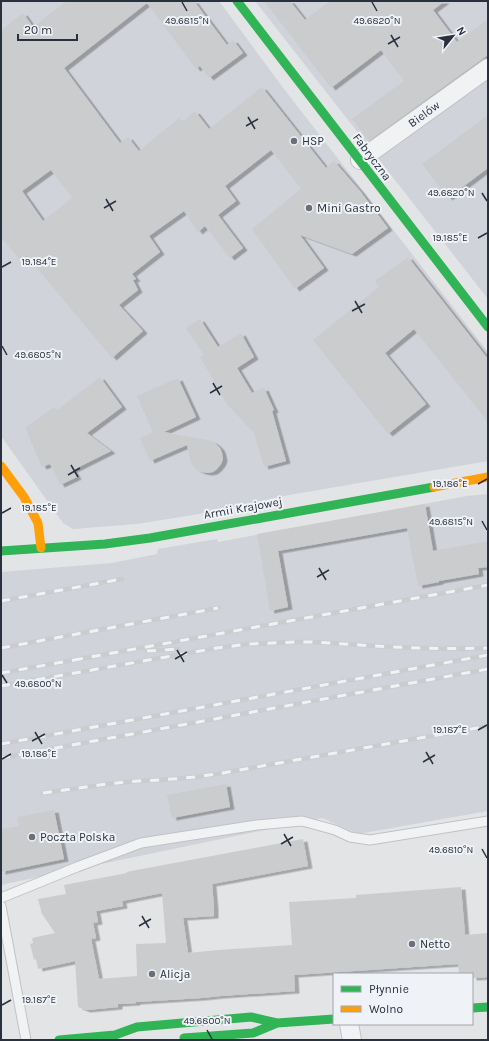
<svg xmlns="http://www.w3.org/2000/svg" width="489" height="1041" font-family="Karla,sans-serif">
  <defs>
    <filter id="shadow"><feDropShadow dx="4.5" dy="2.5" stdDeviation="0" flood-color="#0004"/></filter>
  </defs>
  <rect width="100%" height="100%" fill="#e2e4e6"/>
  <!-- built -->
  <path fill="#d0d3d9" d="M1 1H219L284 89 488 352V461L289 495 199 514 137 524 73 529 63 523 1 436Z
    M255 1H488V299Z
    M488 494V811L358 834 322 818 5 884 1 886V572L112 563 157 554 158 549 217 539 218 542 467 496Z"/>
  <!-- building -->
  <path fill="#caccce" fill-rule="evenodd" filter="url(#shadow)" d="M67 1H194L227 45 233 40 243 53 209 78 200 66 196 69 147 3 64 68 120 143 128 137 139 151 179 118 182 122 195 111 209 129 262 87 326 168 334 161 360 191 388 228 352 254 300 235 324 268 295 289 252 229 301 189 271 150 225 186 236 201 218 215 243 248 230 258 205 226 198 232 184 211 149 236 160 252 132 274 136 279 133 280 138 290 119 305 143 331 112 358 27 256 21 261 1 237V30L23 13 33 27ZM51 170 72 198 43 221 22 191Z
    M264 1H290L305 20 330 1H445L433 10 457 42 488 19V55L369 141 352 119 404 81 381 50 331 88Z
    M488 115V168L448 198 422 164Z
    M408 257 488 359V422L414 329 385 353 426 404 388 434 313 340 379 287 375 281Z
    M200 319 218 347 241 333 254 357 237 368 252 393 264 388 274 410 272 411 286 461 264 467 254 433 227 404 200 357 204 355 186 328Z
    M100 377 122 407 87 433 111 451 73 470 77 477 60 485 50 464 42 467 25 428 54 407 57 410Z
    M178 378 196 417 164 432 212 441 216 444 220 448 222 453 223 459 221 464 217 469 213 472 208 473 202 472 197 470 193 466 191 462 187 445 150 461 140 438 153 432 137 396Z
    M425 504 433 551 488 541V567L478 568 479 574 439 581V582L418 586 407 528 278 551 288 607 270 611 257 534Z
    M226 784 230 807 172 818 167 795Z
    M54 810 64 859 1 872V829L19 826 17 817Z
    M303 839 308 866 212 884 214 907V916L183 918 188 953 218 950 292 945 289 902 356 898V895L461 887 465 935 488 933V977L472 978V974H459L458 964 294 975 295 991 220 996 201 998 136 1002V1003L118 1004V1007L86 1010 78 1007 75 961 38 969 36 959 34 960 30 944 33 943 32 938 55 933 42 914 38 899 66 894 64 885 127 873 126 872ZM162 893 166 943 136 944 137 976 99 979 91 939 96 938 93 923 98 922 96 911 123 906 122 901Z"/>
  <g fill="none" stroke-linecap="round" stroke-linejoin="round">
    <defs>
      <path id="lane" d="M1 898 77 867 141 843 257 825 302 821 335 830 350 837 370 840 488 821
        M1 906 26 1040"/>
      <path id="street" d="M360 160 488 68
        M349 1024 352 1040"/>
    </defs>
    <!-- lane casing -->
    <use href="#lane" stroke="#c0c2c4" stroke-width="11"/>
    <!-- street casing -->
    <use href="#street" stroke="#c0c2c4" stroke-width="20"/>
    <!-- lane -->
    <use href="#lane" stroke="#f1f2f3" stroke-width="9"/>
    <!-- street -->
    <use href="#street" stroke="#f1f2f3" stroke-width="18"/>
    <!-- fast -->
    <path stroke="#30b455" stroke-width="9" d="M237 1 488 327
      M1 551 105 544 150 538 434 487
      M472 1008 488 1007
      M184 1038 253 1033 277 1023
      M59 1040 115 1035 137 1027 251 1017 277 1023 334 1019"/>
    <!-- slow -->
    <path stroke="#ff9f0a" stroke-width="9" d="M1 466 24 497 38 523 41 548
      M434 487 488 477"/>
    <defs>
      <path id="rail" d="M1 601 122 579
        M1 648 218 608
        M147 651 179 649
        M74 660 488 585
        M1 673 80 659
        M1 686 217 648 249 644 297 642H315C372 646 430 650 488 648
        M1 744 488 655
        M1 758 488 669
        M43 793C75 789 106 783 138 781 164 780 191 778 217 774L488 726"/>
    </defs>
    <!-- rail casing -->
    <use href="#rail" stroke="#caccce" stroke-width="4.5"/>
    <!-- rail -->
    <use href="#rail" stroke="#eff2f6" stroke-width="3" stroke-dasharray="9" stroke-linecap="butt"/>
  </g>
  <!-- ticks -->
  <path fill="none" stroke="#2a313e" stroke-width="1.5" d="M182 2 187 11M372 2 377 11M391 35 398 47M388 44 400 37M248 117 255 129M246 126 258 119M482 193 487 201M106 199 113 211M104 208 116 201M478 238 487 233M2 267 11 262M355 301 362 313M352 311 365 304M2 346 7 355M213 383 220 395M210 393 222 386M71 465 78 477M68 475 80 468M478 484 487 479M2 513 11 508M482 521 487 530M319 568 326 580M317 577 329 570M177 650 184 662M175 659 187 652M2 675 7 683M478 730 487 725M35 732 42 744M32 741 45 734M426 752 433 764M2 759 11 754M423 762 435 755M284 834 291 846M281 844 293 837M482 849 487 858M142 916 149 928M139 926 151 919M2 1005 11 1000M207 1030 212 1039"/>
  <!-- markers -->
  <g fill="#6a7079" stroke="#eff2f6" stroke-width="1.5">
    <circle cx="294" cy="141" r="4"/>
    <circle cx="309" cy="208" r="4"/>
    <circle cx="32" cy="837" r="4"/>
    <circle cx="412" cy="944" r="4"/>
    <circle cx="152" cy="974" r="4"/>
  </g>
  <g text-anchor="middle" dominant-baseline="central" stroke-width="4" stroke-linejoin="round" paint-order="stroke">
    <!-- street labels -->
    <g font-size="12" fill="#2a313e" stroke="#eff2f6">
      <text transform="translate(424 114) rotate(-36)">Bielów</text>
      <text transform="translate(372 157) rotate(53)">Fabryczna</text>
      <text transform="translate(243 508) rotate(-10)">Armii Krajowej</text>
    </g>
    <!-- poi labels -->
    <g font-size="12" fill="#2a313e" stroke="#eff2f6" text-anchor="start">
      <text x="302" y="141">HSP</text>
      <text x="317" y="208">Mini Gastro</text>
      <text x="40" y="837">Poczta Polska</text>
      <text x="420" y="944">Netto</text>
      <text x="160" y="974">Alicja</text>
    </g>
  </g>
  <g font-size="10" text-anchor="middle" fill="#2a313e" stroke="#eff2f6" stroke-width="4" stroke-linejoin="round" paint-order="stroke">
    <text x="187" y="24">49.6815°N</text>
    <text x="377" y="24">49.6820°N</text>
    <text x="451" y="196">49.6820°N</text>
    <text x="450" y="241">19.185°E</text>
    <text x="39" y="265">19.184°E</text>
    <text x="38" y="358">49.6805°N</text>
    <text x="450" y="487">19.186°E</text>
    <text x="39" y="511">19.185°E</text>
    <text x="451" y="525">49.6815°N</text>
    <text x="38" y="687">49.6800°N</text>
    <text x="450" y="733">19.187°E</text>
    <text x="39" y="757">19.186°E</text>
    <text x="451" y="853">49.6810°N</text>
    <text x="39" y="1003">19.187°E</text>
    <text x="207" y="1024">49.6800°N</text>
  </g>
  <!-- border -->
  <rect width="489" height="1041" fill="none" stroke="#2a313e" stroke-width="4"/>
  <!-- legend -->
  <rect x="333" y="973" width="140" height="52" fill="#eff2f6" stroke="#a0a5ac"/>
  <rect x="341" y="986" width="20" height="6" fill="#30b455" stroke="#a0a5ac"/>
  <text x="369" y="993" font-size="12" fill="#2a313e">Płynnie</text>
  <rect x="341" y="1006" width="20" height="6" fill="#ff9f0a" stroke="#a0a5ac"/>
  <text x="369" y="1013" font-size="12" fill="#2a313e">Wolno</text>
  <!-- north arrow -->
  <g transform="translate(453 36) rotate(60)" stroke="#eff2f6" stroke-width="3" paint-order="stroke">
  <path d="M0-3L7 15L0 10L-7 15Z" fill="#2a313e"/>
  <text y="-6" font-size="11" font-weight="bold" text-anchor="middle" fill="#2a313e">N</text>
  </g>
  <!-- scale -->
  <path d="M18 34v6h59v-6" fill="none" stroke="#2a313e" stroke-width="2"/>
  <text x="24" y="34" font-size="12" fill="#2a313e" stroke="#eff2f6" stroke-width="3" paint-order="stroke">20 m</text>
</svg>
